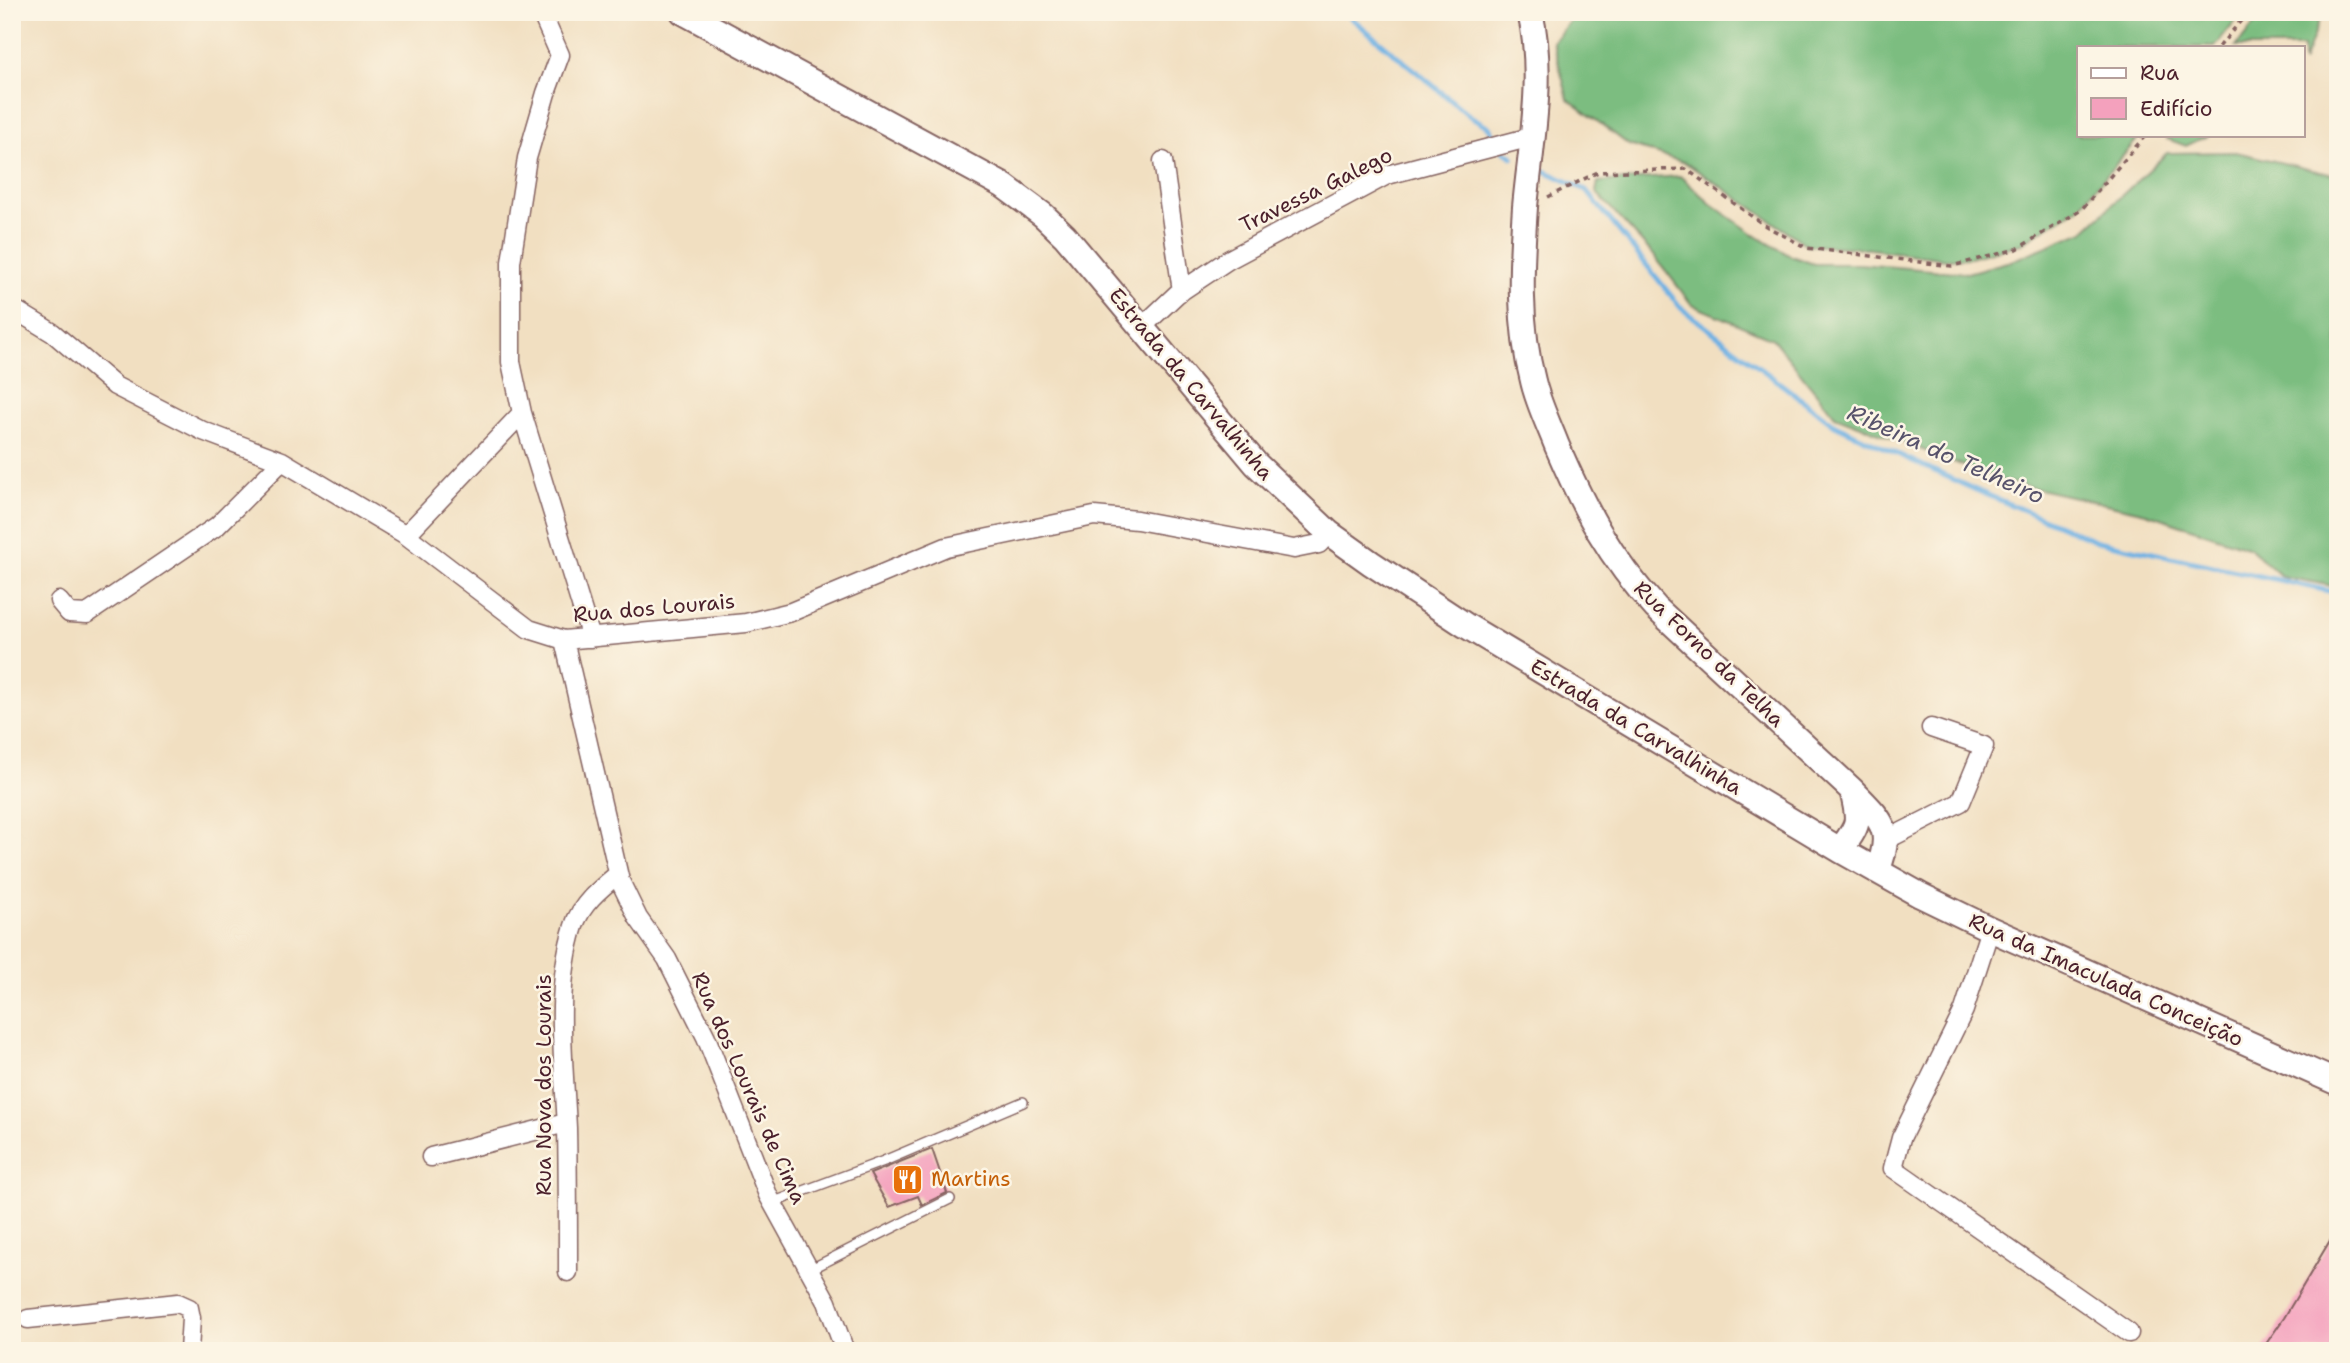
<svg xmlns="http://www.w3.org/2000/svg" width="2350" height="1363" font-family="'Shantell Sans',sans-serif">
  <rect width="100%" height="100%" fill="#fcf5e5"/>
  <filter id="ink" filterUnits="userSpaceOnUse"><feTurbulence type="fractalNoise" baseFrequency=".0143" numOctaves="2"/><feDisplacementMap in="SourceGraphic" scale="14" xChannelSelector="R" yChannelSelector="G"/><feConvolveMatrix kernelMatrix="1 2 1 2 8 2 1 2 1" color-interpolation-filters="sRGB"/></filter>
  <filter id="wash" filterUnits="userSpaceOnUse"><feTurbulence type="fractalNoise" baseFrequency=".00686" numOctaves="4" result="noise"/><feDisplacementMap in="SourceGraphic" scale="28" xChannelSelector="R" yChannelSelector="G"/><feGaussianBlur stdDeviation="1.57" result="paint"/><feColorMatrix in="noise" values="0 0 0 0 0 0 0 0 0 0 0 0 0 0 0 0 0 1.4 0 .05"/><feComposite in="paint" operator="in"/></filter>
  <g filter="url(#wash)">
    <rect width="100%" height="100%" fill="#f1dfc1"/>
    <!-- forest -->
    <path fill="#7bbd80" stroke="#626e56" stroke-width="2" d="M1577 12H2243L2215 47H2079V135H2141L2078 208 2020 244 1970 258 1946 259 1863 248 1807 245 1686 163 1629 145 1568 99 1553 42Z
      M2264 12H2316L2320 18 2303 63V47H2236Z
      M2169 135H2209L2186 146 2167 139Z
      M2236 152 2338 176V587L2281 576 2250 548 2146 513 2003 481 1835 416 1773 339 1692 305 1652 253 1596 192 1598 182 1680 176 1711 204 1758 237 1791 256 1814 264H1859L1967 273 2011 261 2084 231 2167 153Z"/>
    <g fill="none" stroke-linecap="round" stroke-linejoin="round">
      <!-- stream -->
      <path stroke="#6eb1e3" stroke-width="5" d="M1344 12 1470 116 1489 127 1494 136
        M1503 151 1513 157
        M1545 171 1586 190 1681 308 1835 425 1971 488 2097 541 2338 593"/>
    </g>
    <g id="blocks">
      <!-- building -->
      <path fill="#f4a1bd" d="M932 1149 947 1193 922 1205 918 1196 889 1207 870 1174Z
        M2338 1227V1351H2261L2284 1318Z"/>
    </g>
  </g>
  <g filter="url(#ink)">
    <use href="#blocks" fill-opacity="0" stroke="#846260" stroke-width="2"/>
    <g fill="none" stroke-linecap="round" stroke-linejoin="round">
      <defs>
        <path id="lane" d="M774 1202 884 1161 1023 1102
          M809 1270 950 1199"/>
        <path id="street" d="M541 12 560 55 546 93 527 158 511 262V362L522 413 591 638
          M1163 161 1182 291
          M12 308 53 333 115 386 203 431 282 461 406 535 529 629 564 640 746 623 791 612 946 547 1094 516 1137 520 1294 549 1319 544 1329 533
          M1142 327 1177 294 1228 260 1387 175 1531 137
          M406 535 522 413
          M59 601 69 613 87 614 217 526 282 461
          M564 640 620 881 638 918 667 959 706 1037 768 1195 827 1302 845 1351
          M1886 840 1961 802 1984 746 1931 728
          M1990 929 1964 1010 1901 1138 1893 1168 2129 1333
          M431 1157 566 1123
          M568 1272C568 1224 568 1176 567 1128 564 1064 554 988 574 926 581 904 601 888 618 874
          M28 1319 178 1303 189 1308 191 1318 189 1351"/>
        <path id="secondary" d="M683 12 1004 186 1043 215 1065 236 1256 464 1329 533 1371 563 1465 625 1840 850 1920 895 1990 929 2338 1083
          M1530 12C1545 76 1531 143 1525 207 1521 265 1518 325 1533 381 1538 403 1549 425 1557 446 1584 509 1609 557 1656 608L1852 790C1881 820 1895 829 1877 871
          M1840 850C1860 824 1860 822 1852 790"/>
      </defs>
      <!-- lane casing -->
      <use href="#lane" stroke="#846260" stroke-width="12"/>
      <!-- street casing -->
      <use href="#street" stroke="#846260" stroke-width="21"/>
      <!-- secondary casing -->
      <use href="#secondary" stroke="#846260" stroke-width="28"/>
      <!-- path -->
      <path stroke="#846260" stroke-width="3.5" stroke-dasharray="5 5" stroke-linecap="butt" d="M2219 47 2248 12
        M1548 197 1598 172 1686 169 1764 225 1807 248 1952 266 2017 249 2081 210 2146 135"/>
      <!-- lane -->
      <use href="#lane" stroke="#fff" stroke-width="9"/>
      <!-- street -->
      <use href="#street" stroke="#fff" stroke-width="18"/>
      <!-- secondary -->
      <use href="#secondary" stroke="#fff" stroke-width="24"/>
    </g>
  </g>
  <!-- icons -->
  <defs>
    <symbol id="restaurant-square" viewBox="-11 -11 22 22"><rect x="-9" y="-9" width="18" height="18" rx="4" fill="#e8710a" stroke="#fcf5e5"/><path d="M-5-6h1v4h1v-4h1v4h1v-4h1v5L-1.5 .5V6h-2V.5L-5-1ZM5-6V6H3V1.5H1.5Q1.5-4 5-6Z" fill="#fff"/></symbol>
  </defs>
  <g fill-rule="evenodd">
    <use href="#restaurant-square" x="890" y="1162" width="35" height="35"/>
  </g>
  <g text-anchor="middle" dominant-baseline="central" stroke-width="5" stroke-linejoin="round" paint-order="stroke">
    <!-- street labels -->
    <g font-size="21" fill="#4a1f2b" stroke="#fcf5e5">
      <text transform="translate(1316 190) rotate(-26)">Travessa Galego</text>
      <text transform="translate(1191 384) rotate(50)">Estrada da Carvalhinha</text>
      <text transform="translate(654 608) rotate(-5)">Rua dos Lourais</text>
      <text transform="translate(1709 654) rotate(44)">Rua Forno da Telha</text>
      <text transform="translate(1636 727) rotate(31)">Estrada da Carvalhinha</text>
      <text transform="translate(2106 980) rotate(24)">Rua da Imaculada Conceição</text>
      <text transform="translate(544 1085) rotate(-90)">Rua Nova dos Lourais</text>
      <text transform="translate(749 1088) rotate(66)">Rua dos Lourais de Cima</text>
    </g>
    <!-- food labels -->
    <g font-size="21" fill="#c56008" stroke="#fcf5e5" text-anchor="start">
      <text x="931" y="1179">Martins</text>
    </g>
    <!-- water labels -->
    <g font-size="23" font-style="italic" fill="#57526b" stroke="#fcf5e5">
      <text transform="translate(1946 454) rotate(24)">Ribeira do Telheiro</text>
    </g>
  </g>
  <!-- margin -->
  <rect width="2350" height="1363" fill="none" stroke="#fcf5e5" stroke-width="42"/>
  <!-- legend -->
  <rect x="2077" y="46" width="228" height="91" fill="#fcf5e5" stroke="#b59f9b" stroke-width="2"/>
  <rect x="2091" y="68" width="35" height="10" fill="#ffffff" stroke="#b59f9b" stroke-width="2"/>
  <text x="2140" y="80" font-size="21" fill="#4a1f2b">Rua</text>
  <rect x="2091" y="98" width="35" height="21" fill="#f4a1bd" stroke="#b59f9b" stroke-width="2"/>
  <text x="2140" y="116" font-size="21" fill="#4a1f2b">Edifício</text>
</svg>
